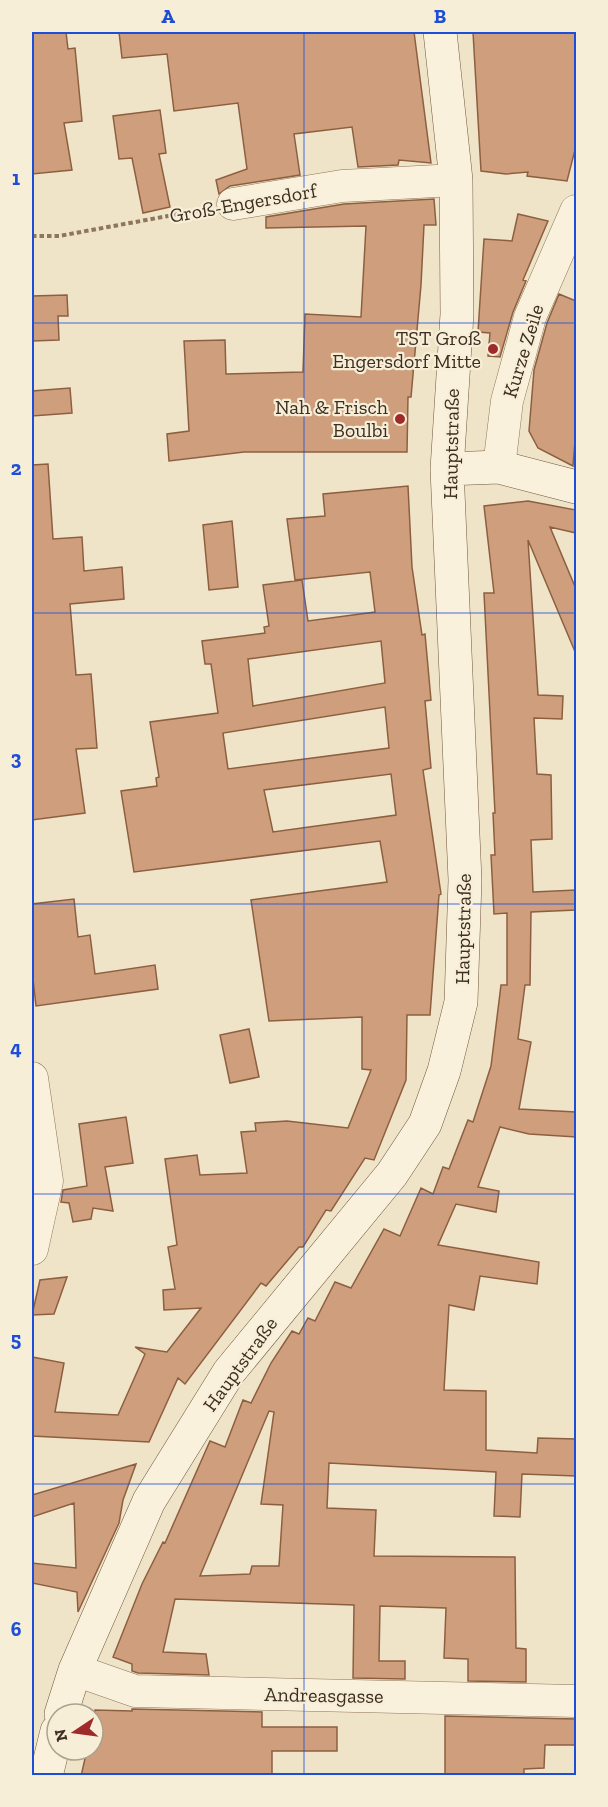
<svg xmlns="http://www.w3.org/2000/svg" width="608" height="1807" font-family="'Zilla Slab',serif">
  <rect width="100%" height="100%" fill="#f0e4c8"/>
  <!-- building -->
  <path fill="#cf9f7d" stroke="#8d5f41" stroke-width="1.5" fill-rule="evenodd" d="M32 32H66L68 49 75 48 82 121 64 123 72 170 32 174Z
    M119 32H414L431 163 399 160 398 165 358 167 352 127 294 134 300 175 230 186 219 194 216 180 247 169 238 103 174 111 167 54 122 58Z
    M473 32H576V146L567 181 527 176 528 172 506 174 481 171Z
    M160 110 166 153 159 154 170 207 143 213 132 158 119 159 113 116Z
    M434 199 436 225H424L421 285 411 397H408L407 452H244L169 461 167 434 189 431 184 341 225 340 226 374 303 372 305 314 361 317 366 226 266 228V217L344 204Z
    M518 214 548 221 523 280 526 281 513 312 500 357 488 356 490 333 478 332 484 239 512 241Z
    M559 294 576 301V428L573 466 538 448 529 431 534 370 547 323Z
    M67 295 68 316H58L59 340 32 341V296Z
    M70 388 72 413 32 416V391Z
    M48 464 53 539 82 537 84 571 122 567 124 599 70 604 76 675 91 674 97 748 76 749 85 813 32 820V465Z
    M408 486 412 567 422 635 425 634 431 700 425 701 431 768 423 770 441 894 439 895 430 1015H407L406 1080 374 1160 365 1158 331 1211 326 1210 303 1247H299L266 1286 261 1283 185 1384 178 1378 149 1442 32 1436V1357L64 1363 55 1412 118 1415 145 1354 135 1347 167 1352 201 1308 164 1310 163 1290 175 1289 168 1247 177 1245 165 1159 197 1155 200 1175 247 1173 241 1132 256 1131 255 1123 287 1121 348 1128 371 1070 362 1069V1017L269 1021 251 900 387 882 380 841 134 872 121 791 157 786 156 778 159 777 150 722 218 713 211 664H205L202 641 265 633 264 627 269 626 263 585 302 580 308 621 375 612 370 572 295 580 287 519 325 516 323 494ZM381 641 385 683 253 706 248 659ZM385 707 389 748 228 769 223 733ZM391 774 396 815 273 832 264 790Z
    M528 501 576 510V533L550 527 576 589V654L528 540 538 695 563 696 562 719 534 718 537 774 551 775 552 839 531 840 533 892 576 890V910L531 912 530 985H525L518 1039 531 1042 519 1109 576 1112V1137L529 1134 500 1127 478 1187 499 1191 496 1212 456 1204 438 1245 539 1262 537 1284 480 1276 474 1310 449 1305 444 1390 486 1391V1450L537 1453 538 1438 576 1439V1476L522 1474 520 1517 494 1516 496 1472 329 1463 327 1508 376 1510 374 1556 515 1557 516 1648 526 1649V1682L468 1681V1659L444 1658 446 1608 380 1606 379 1661H405V1679L353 1678 354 1605 175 1599 163 1652 206 1654 209 1675 138 1673 132 1671V1664L113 1657 142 1584 163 1542 165 1543 210 1441 225 1447 243 1400 251 1403 271 1363 292 1331 299 1334 308 1318 315 1321 335 1282 351 1288 384 1229 400 1236 421 1188 433 1194 443 1167 449 1169 468 1120 473 1122 491 1066 501 985H507V913L494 914 491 855H495L493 813H495L484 593H494L484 506ZM269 1411 274 1412 261 1504 283 1505 279 1566H252L250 1574 200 1576Z
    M232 521 238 587 209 590 203 525Z
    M74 899 78 937 90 935 95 974 155 965 158 989 36 1006 32 970V904Z
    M249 1029 259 1077 230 1083 220 1035Z
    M126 1117 133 1163 105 1167 113 1211 93 1208 91 1219 73 1222 69 1203 61 1202 63 1190 87 1186 79 1124Z
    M67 1277 54 1314 32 1315 40 1280Z
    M136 1464 123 1500 119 1523 78 1612 77 1592 32 1583V1563L76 1568 74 1503 32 1517V1495Z
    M132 1709 262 1712V1727H337V1751H272V1776H81L87 1750H93L95 1710 132 1711Z
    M445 1716 576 1719V1745H545L544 1768 524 1769V1776H445Z"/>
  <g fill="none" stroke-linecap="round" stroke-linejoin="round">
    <defs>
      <path id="street" d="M233 204 342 186 456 180
        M499 467 507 401 530 317 576 211
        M32 1078 47 1181 32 1249
        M75 1670 135 1691 576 1701"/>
      <path id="secondary" d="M447 469 499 467 576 487
        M61 1714 75 1670 149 1501 229 1372 392 1174 425 1124 444 1071 461 1002 465 880 447 469 457 314 456 180 440 32
        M46 1776 57 1731"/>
    </defs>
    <!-- street casing -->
    <use href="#street" stroke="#8d765c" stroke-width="33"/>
    <!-- secondary casing -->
    <use href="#secondary" stroke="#6f573f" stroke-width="34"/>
    <!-- path -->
    <path stroke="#8d765c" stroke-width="4" stroke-dasharray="4.5 3" stroke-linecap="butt" d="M32 236H59L206 209"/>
    <!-- street -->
    <use href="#street" stroke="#faf1dc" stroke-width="32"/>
    <!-- secondary -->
    <use href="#secondary" stroke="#faf1dc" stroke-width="33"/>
  </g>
  <!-- grid -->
  <path fill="none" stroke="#1d4ed8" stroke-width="1.5" stroke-opacity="0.55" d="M304 32V1776M32 323H576M32 613H576M32 904H576M32 1194H576M32 1484H576"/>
  <!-- markers -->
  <g fill="#9e2a2b" stroke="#f7eed8" stroke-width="2">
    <circle cx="493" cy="349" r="6"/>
    <circle cx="400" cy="419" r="6"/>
  </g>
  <g text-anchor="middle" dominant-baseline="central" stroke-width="4.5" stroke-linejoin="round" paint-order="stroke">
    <!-- street labels -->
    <g font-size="20" fill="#3d2e20" stroke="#f7eed8">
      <text transform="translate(243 203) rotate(-10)">Groß-Engersdorf</text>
      <text transform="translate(523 351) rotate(-73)">Kurze Zeile</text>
      <text transform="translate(451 444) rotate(-89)">Hauptstraße</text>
      <text transform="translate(463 929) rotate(-89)">Hauptstraße</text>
      <text transform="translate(240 1364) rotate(-54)">Hauptstraße</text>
      <text transform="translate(324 1695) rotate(1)">Andreasgasse</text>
    </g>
    <!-- poi labels -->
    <g font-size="20" fill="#3d2e20" stroke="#f7eed8" text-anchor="end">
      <text x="481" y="338">TST Groß<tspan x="481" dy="23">Engersdorf Mitte</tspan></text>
      <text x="388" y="407">Nah &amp; Frisch<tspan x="388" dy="23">Boulbi</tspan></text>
    </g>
  </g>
  <!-- border -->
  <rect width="608" height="1807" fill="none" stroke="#f7eed8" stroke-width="66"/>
  <!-- north arrow -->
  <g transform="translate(75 1732) rotate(257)"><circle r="28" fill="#f7eed8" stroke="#ada18e" stroke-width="1.5"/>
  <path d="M0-4.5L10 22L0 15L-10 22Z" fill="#9e2a2b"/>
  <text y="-9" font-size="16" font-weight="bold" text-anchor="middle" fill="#3d2e20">N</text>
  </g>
  <rect x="33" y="33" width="542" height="1741" fill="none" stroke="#1d4ed8" stroke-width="2"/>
  <g font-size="20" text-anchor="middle" font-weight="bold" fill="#1d4ed8">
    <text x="168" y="23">A</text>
    <text x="440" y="23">B</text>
    <text x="16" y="185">1</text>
    <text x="16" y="475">2</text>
    <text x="16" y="765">3</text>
    <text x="16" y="1055">4</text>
    <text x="16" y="1346">5</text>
    <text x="16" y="1636">6</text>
  </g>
</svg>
